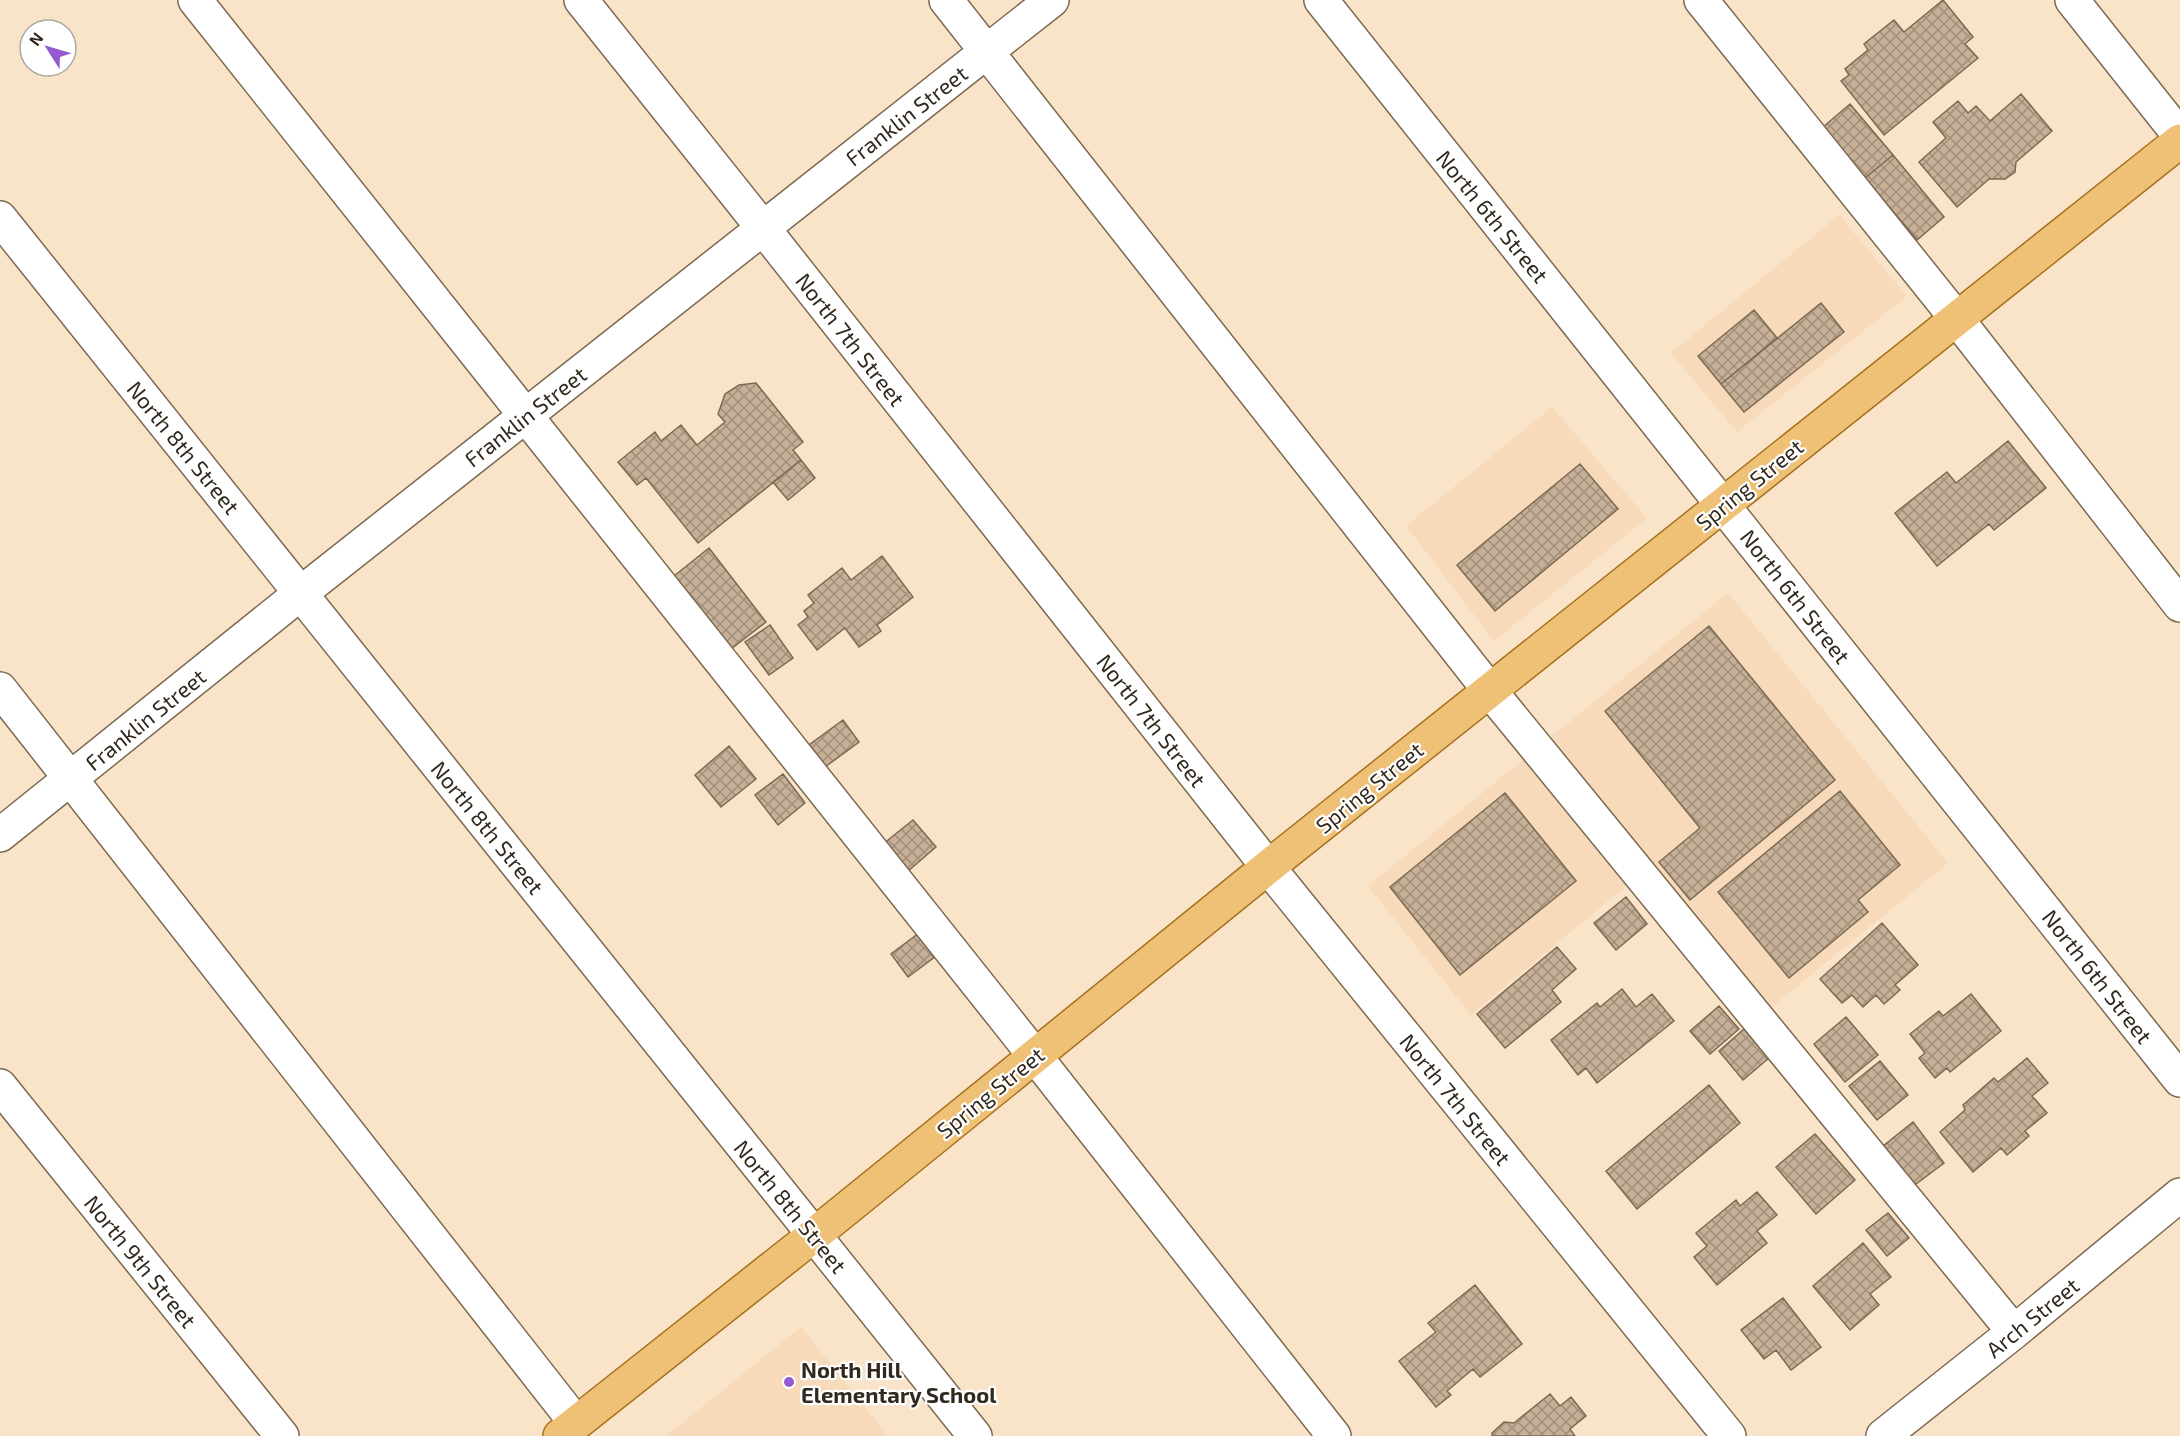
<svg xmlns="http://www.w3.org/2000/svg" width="2180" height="1436" font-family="'Exo 2',sans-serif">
  <defs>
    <pattern id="building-cross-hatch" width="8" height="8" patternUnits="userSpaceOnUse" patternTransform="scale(1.5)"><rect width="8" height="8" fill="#c6b097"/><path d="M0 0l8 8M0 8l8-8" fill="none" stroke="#a18f7b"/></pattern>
  </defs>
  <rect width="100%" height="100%" fill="#fae4c9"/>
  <!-- built -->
  <path fill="#f6dab9" d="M1839 215 1907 296 1737 432 1671 353Z
    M1552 407 1647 518 1494 641 1406 526Z
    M1728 593 1948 863 1769 1009 1655 865 1631 882 1471 1015 1368 886Z
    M801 1327 888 1436H666Z"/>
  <!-- building -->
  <path fill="url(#building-cross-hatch)" stroke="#7d6a52" stroke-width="1.5" d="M1943 0 1973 37 1965 44 1978 58 1884 135 1841 81 1849 75 1845 69 1868 50 1864 44 1894 20 1904 32Z
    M2021 94 2052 131 2016 162 2015 172 2005 179H1989L1957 207 1919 162 1946 138 1933 122 1958 101 1968 113 1976 106 1990 121Z
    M1850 104 1893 155 1865 178 1823 127Z
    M1893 155 1944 217 1917 240 1865 178Z
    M1821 303 1844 332 1744 412 1721 384Z
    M1754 310 1777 338 1721 384 1698 356Z
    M756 383 803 442 793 450 801 460 698 543 646 478 637 485 618 462 655 432 661 441 681 425 697 445 725 422 718 414 725 394 739 385Z
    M2008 441 2046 488 1994 530 1989 524 1937 566 1895 513 1947 472 1956 483Z
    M801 460 815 478 788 500 773 482Z
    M1580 464 1618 509 1495 611 1457 565Z
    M709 548 766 622 731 649 674 576Z
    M882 556 913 597 877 625 881 631 859 647 845 628 817 650 798 625 808 617 804 611 814 603 808 595 842 568 851 580Z
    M770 625 793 658 769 675 745 642Z
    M1709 626 1835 780 1690 900 1659 862 1700 828 1605 711Z
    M843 720 859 742 825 767 809 745Z
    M729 746 756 779 721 807 695 775Z
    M783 774 805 803 778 825 755 795Z
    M1840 791 1900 865 1858 900 1868 912 1789 978 1718 892Z
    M1505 793 1576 881 1460 975 1390 887Z
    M913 820 936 847 907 872 883 844Z
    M1626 897 1647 924 1616 950 1594 923Z
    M1882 923 1918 965 1895 985 1900 990 1884 1004 1876 995 1863 1007 1852 995 1842 1003 1820 979Z
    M919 933 936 956 908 977 891 954Z
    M1557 947 1576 969 1552 990 1561 1002 1505 1048 1477 1014Z
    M1622 989 1636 1007 1652 994 1674 1021 1597 1083 1586 1068 1578 1075 1551 1040 1597 1003 1600 1007Z
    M1971 994 2001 1031 1950 1072 1947 1068 1935 1078 1919 1058 1925 1053 1910 1034 1939 1011 1943 1016Z
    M1719 1006 1739 1029 1710 1054 1690 1031Z
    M1846 1017 1878 1055 1845 1082 1814 1044Z
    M1744 1029 1769 1058 1743 1080 1719 1051Z
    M2027 1058 2048 1083 2032 1096 2047 1113 2025 1131 2029 1136 2007 1155 2001 1148 1973 1172 1940 1132 1965 1110 1963 1105 1994 1078 1998 1082Z
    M1880 1061 1908 1095 1877 1120 1849 1086Z
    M1709 1085 1740 1123 1637 1209 1606 1171Z
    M1913 1122 1944 1163 1912 1187 1882 1147Z
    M1815 1134 1855 1180 1816 1214 1776 1167Z
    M1757 1192 1777 1215 1757 1231 1767 1243 1717 1285 1694 1257 1707 1246 1696 1233 1736 1200 1740 1206Z
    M1888 1213 1909 1238 1887 1256 1866 1230Z
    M1863 1243 1891 1277 1870 1294 1879 1305 1850 1330 1813 1286Z
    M1475 1285 1522 1344 1480 1377 1473 1369 1447 1391 1451 1395 1436 1407 1399 1361 1436 1332 1428 1323Z
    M1783 1298 1821 1347 1791 1370 1776 1350 1764 1359 1741 1330Z
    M1550 1394 1560 1406 1571 1397 1586 1416 1570 1429 1575 1436H1492V1433L1504 1422 1514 1423Z"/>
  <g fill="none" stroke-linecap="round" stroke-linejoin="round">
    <defs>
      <path id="minor" d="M195 0 1035 1056 1334 1436
        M581 0 763 228 1268 867 1729 1436
        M946 0 1490 691 2014 1332
        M1321 0 2180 1080
        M1701 0 1957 319 2180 605
        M2072 0 2180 136
        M0 218 975 1436
        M0 689 576 1423
        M0 835 301 593 1052 0
        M0 1086 282 1436
        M1883 1436 2014 1332 2180 1195"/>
      <path id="major" d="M560 1436 814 1235 1268 867 2180 141"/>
    </defs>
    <!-- minor casing -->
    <use href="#minor" stroke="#7d6951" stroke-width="36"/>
    <!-- major casing -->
    <use href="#major" stroke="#a5711d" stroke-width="36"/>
    <!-- minor -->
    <use href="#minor" stroke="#fff" stroke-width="33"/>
    <!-- major -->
    <use href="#major" stroke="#efc177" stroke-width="33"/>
  </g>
  <!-- markers -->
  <circle fill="#945ad1" stroke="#fff" stroke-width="2" cx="789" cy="1382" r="6"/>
  <g text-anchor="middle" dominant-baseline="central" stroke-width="4.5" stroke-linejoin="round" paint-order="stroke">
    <!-- street labels -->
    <g font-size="22" fill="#31291e" stroke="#fff">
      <text transform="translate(906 115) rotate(-38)">Franklin Street</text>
      <text transform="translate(1493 216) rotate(51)">North 6th Street</text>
      <text transform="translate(851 339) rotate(52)">North 7th Street</text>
      <text transform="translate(525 416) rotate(-38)">Franklin Street</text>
      <text transform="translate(184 447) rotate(51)">North 8th Street</text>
      <text transform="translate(1749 484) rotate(-39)">Spring Street</text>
      <text transform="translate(1796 596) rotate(52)">North 6th Street</text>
      <text transform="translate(145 719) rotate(-39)">Franklin Street</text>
      <text transform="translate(1152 720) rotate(52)">North 7th Street</text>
      <text transform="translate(1369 787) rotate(-39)">Spring Street</text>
      <text transform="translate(488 827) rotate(51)">North 8th Street</text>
      <text transform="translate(2098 976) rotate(52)">North 6th Street</text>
      <text transform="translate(990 1092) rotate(-39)">Spring Street</text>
      <text transform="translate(1456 1099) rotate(51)">North 7th Street</text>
      <text transform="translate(791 1206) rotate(51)">North 8th Street</text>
      <text transform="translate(141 1261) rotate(51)">North 9th Street</text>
      <text transform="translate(2032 1317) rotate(-39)">Arch Street</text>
    </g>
    <!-- poi labels -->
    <g font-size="22" font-weight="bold" fill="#31291e" stroke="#fff" text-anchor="start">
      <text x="801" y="1369">North Hill<tspan x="801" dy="25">Elementary School</tspan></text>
    </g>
  </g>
  <!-- north arrow -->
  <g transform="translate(48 48) rotate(307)"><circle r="28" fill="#ffffff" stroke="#ada9a5" stroke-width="1.5"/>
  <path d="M0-4.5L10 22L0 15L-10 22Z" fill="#945ad1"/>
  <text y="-9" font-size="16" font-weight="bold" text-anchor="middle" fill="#31291e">N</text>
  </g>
</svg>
